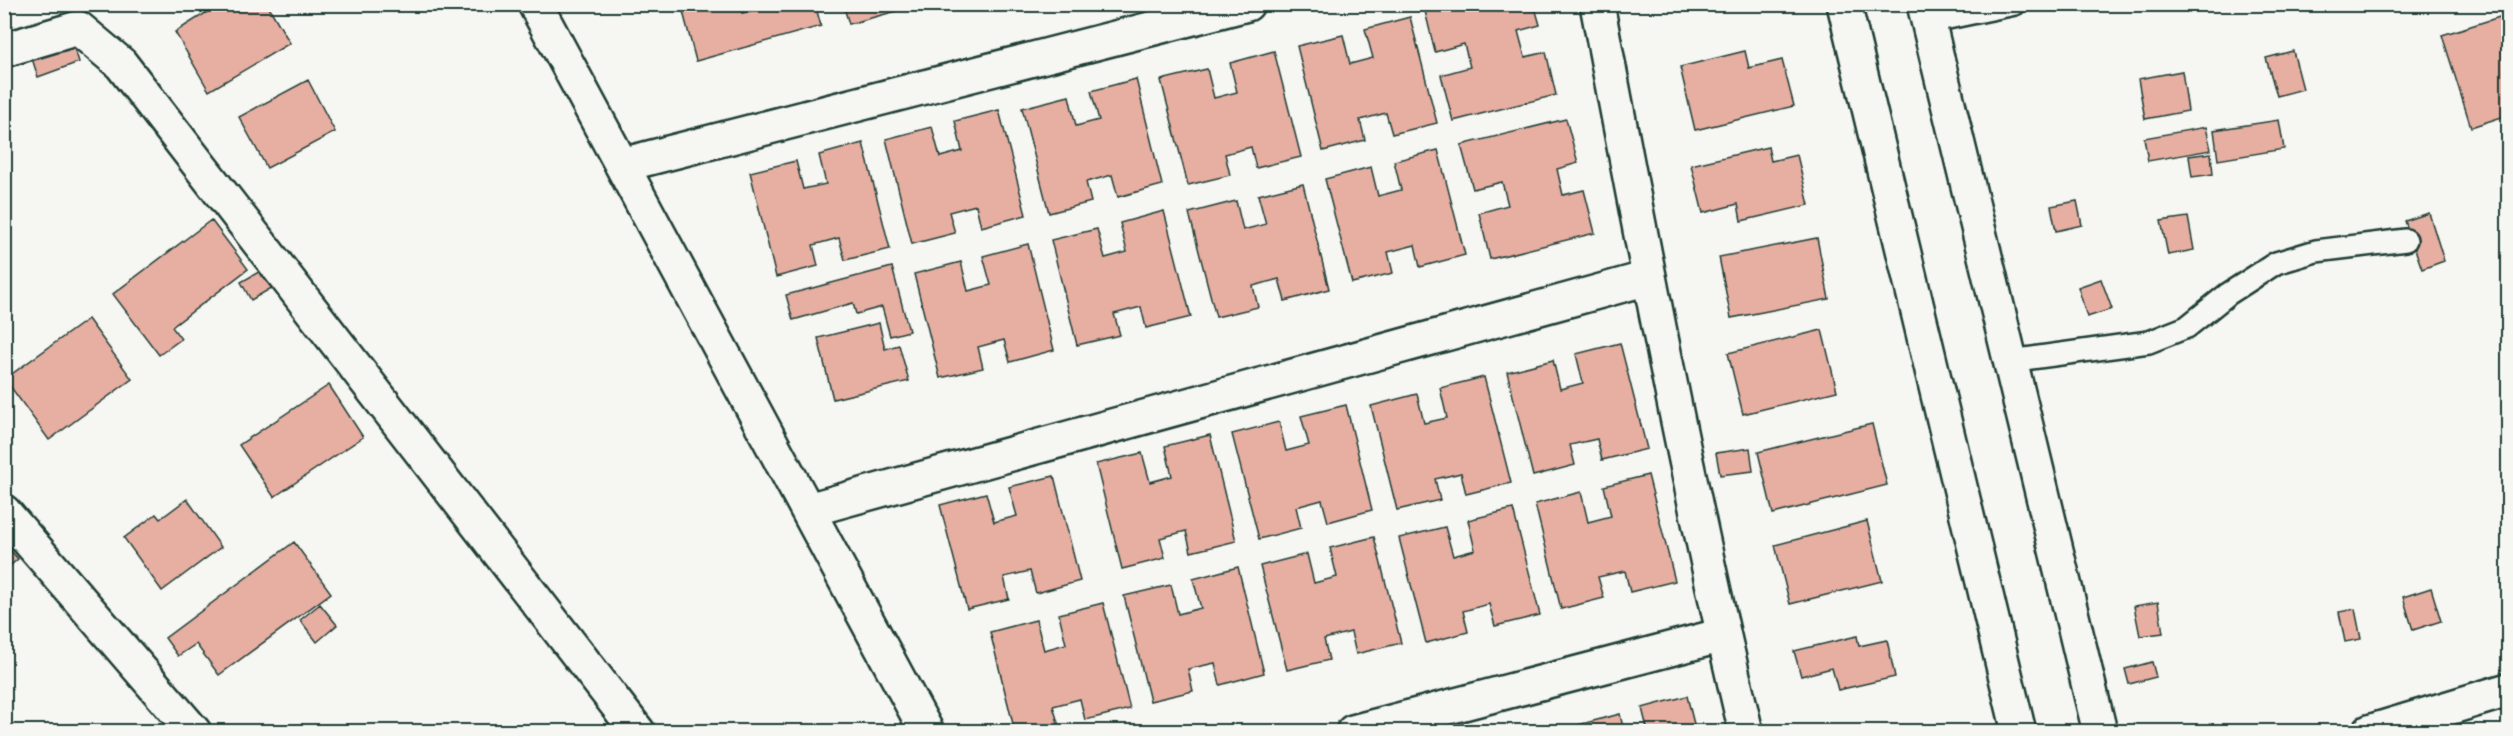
<svg xmlns="http://www.w3.org/2000/svg" width="2513" height="736" font-family="Itim,sans-serif">
  <rect width="100%" height="100%" fill="#f6f6f2"/>
  <filter id="ink" filterUnits="userSpaceOnUse"><feTurbulence type="fractalNoise" baseFrequency=".0167" numOctaves="2"/><feDisplacementMap in="SourceGraphic" scale="12" xChannelSelector="R" yChannelSelector="G"/><feConvolveMatrix kernelMatrix="1 2 1 2 8 2 1 2 1" color-interpolation-filters="sRGB"/></filter>
  <g filter="url(#ink)">
    <!-- building -->
    <path fill="#e7aea2" stroke="#1f3d34" stroke-width="1.5" d="M220 4H267L290 43 209 91 175 32Z
      M681 4H739L742 13 765 7 764 4H815L821 26 696 61Z
      M843 4H922L849 24Z
      M1433 4H1534L1540 25 1518 31 1525 57 1546 52 1556 95 1453 121 1441 75 1470 67 1464 44 1435 52 1424 7Z
      M2506 15 2508 22V115L2471 127 2442 35Z
      M1410 17 1437 123 1392 134 1386 113 1360 120 1365 140 1323 151 1297 46 1343 35 1350 64 1373 58 1365 29Z
      M70 33 79 62 38 77 28 46Z
      M1274 51 1301 157 1256 168 1251 147 1225 154 1230 175 1188 185 1161 80 1207 69 1214 98 1237 92 1230 63Z
      M1745 51 1749 68 1782 60 1794 106 1695 130 1680 67Z
      M2293 51 2303 89 2277 96 2266 58Z
      M2182 71 2188 111 2145 119 2138 79Z
      M1136 79 1162 185 1118 197 1112 175 1086 182 1091 202 1049 213 1022 108 1069 96 1076 126 1099 120 1091 91Z
      M308 80 335 132 267 168 239 117Z
      M999 110 1026 215 981 227 976 205 949 212 955 233 912 244 886 139 932 127 940 157 962 151 955 121Z
      M1566 119 1578 163 1557 169 1563 195 1584 190 1595 233 1490 259 1479 213 1508 205 1502 182 1473 189 1461 145Z
      M2279 120 2284 149 2218 160 2214 130Z
      M2206 127 2211 150 2148 161 2144 138Z
      M863 143 890 249 845 260 839 238 813 245 818 266 776 277 750 172 796 161 803 189 826 184 819 155Z
      M1768 147 1771 161 1797 155 1809 205 1741 221 1738 204 1703 213 1691 165Z
      M1438 150 1465 255 1420 267 1415 245 1388 252 1393 273 1352 283 1325 179 1371 167 1378 196 1401 190 1394 161Z
      M2211 153 2213 174 2192 177 2189 156Z
      M1303 184 1329 289 1285 301 1279 279 1253 286 1258 307 1216 317 1189 213 1236 201 1243 230 1266 224 1258 195Z
      M2077 201 2082 225 2056 231 2051 206Z
      M1164 211 1191 317 1146 328 1141 307 1114 314 1120 335 1077 345 1051 240 1097 229 1105 258 1127 252 1120 223Z
      M2429 213 2444 261 2422 269 2405 221Z
      M2188 217 2194 250 2168 255 2161 221Z
      M211 220 248 269 172 327 181 339 159 355 113 294Z
      M1817 238 1829 299 1731 318 1719 257Z
      M1028 244 1054 350 1010 362 1004 340 978 347 983 368 940 378 914 274 961 262 968 291 991 285 983 256Z
      M892 267 909 331 890 336 882 307 856 314 853 303 793 320 786 295Z
      M264 269 275 286 251 300 241 282Z
      M2101 279 2112 309 2087 317 2078 287Z
      M88 319 132 379 49 440 5 379Z
      M879 323 885 349 899 345 909 381 833 399 818 338Z
      M1822 330 1837 391 1743 414 1728 353Z
      M1620 343 1647 449 1602 460 1597 439 1570 445 1575 465 1533 476 1507 372 1553 360 1560 389 1583 383 1576 354Z
      M1484 377 1511 483 1466 494 1461 473 1435 479 1440 500 1397 510 1371 406 1417 394 1424 423 1447 418 1440 388Z
      M329 385 363 437 274 497 239 445Z
      M1346 405 1372 510 1328 522 1322 500 1296 507 1301 528 1259 539 1232 434 1279 422 1286 451 1309 445 1301 416Z
      M1872 424 1887 485 1773 514 1758 452Z
      M1210 435 1236 541 1191 552 1186 531 1160 538 1165 558 1122 569 1096 464 1142 453 1150 482 1172 476 1165 446Z
      M1750 448 1753 471 1720 475 1716 453Z
      M1648 475 1675 581 1630 592 1625 571 1598 577 1604 598 1561 609 1535 504 1581 492 1588 522 1611 516 1604 486Z
      M1054 476 1080 581 1036 593 1030 571 1004 577 1009 599 967 609 940 505 986 493 994 522 1017 516 1009 487Z
      M187 499 221 547 162 591 124 538 156 514 160 519Z
      M1513 509 1540 615 1495 626 1489 604 1463 611 1468 632 1426 643 1399 538 1445 527 1453 556 1475 550 1468 520Z
      M1867 521 1882 581 1790 604 1775 545Z
      M1374 537 1401 643 1356 654 1351 632 1324 639 1329 660 1287 670 1260 566 1307 554 1314 583 1337 577 1330 548Z
      M294 542 331 593 219 675 196 644 178 656 165 638Z
      M4 543 18 559 4 571Z
      M1238 567 1264 673 1220 685 1215 663 1188 669 1193 691 1150 701 1124 596 1171 585 1178 614 1201 608 1193 579Z
      M2431 588 2441 621 2413 630 2403 597Z
      M2158 602 2163 633 2140 636 2134 606Z
      M1103 603 1130 709 1085 720 1080 699 1053 706 1059 726 1038 732H1015L990 632 1036 620 1044 650 1066 644 1059 614Z
      M320 604 337 625 317 642 300 620Z
      M2355 609 2361 639 2345 642 2339 612Z
      M1857 636 1859 646 1887 640 1895 677 1838 690 1832 668 1801 676 1794 651Z
      M2152 662 2156 677 2129 684 2125 669Z
      M1687 696 1696 732H1648L1642 708Z
      M1620 714 1624 732H1575L1574 726Z"/>
    <g fill="none" stroke-linecap="round" stroke-linejoin="round">
      <defs>
        <path id="service" d="M1929 22 2015 4
          M2010 361 2149 342 2187 327 2228 294 2276 263 2316 251 2406 240"/>
        <path id="minor" d="M535 4 927 732
          M1597 4C1643 248 1689 491 1746 732
          M1924 4 2100 732
          M4 50 78 28 121 64 638 732
          M622 165 1247 4
          M808 510 1648 278
          M4 512 194 732
          M1353 732 1723 635
          M2369 732 2508 690"/>
        <path id="secondary" d="M1844 4 2019 732"/>
      </defs>
      <!-- service casing -->
      <use href="#service" stroke="#1f3d34" stroke-width="26"/>
      <!-- minor casing -->
      <use href="#minor" stroke="#1f3d34" stroke-width="38"/>
      <!-- secondary casing -->
      <use href="#secondary" stroke="#1f3d34" stroke-width="38"/>
      <!-- service -->
      <use href="#service" stroke="#f6f6f2" stroke-width="21"/>
      <!-- minor -->
      <use href="#minor" stroke="#f6f6f2" stroke-width="33"/>
      <!-- secondary -->
      <use href="#secondary" stroke="#f6f6f2" stroke-width="33"/>
    </g>
  </g>
  <!-- margin -->
  <rect width="2513" height="736" fill="none" stroke="#f6f6f2" stroke-width="24"/>
  <rect x="12" y="12" width="2489" height="712" fill="none" stroke="#1f3d34" stroke-width="2" filter="url(#ink)"/>
</svg>
